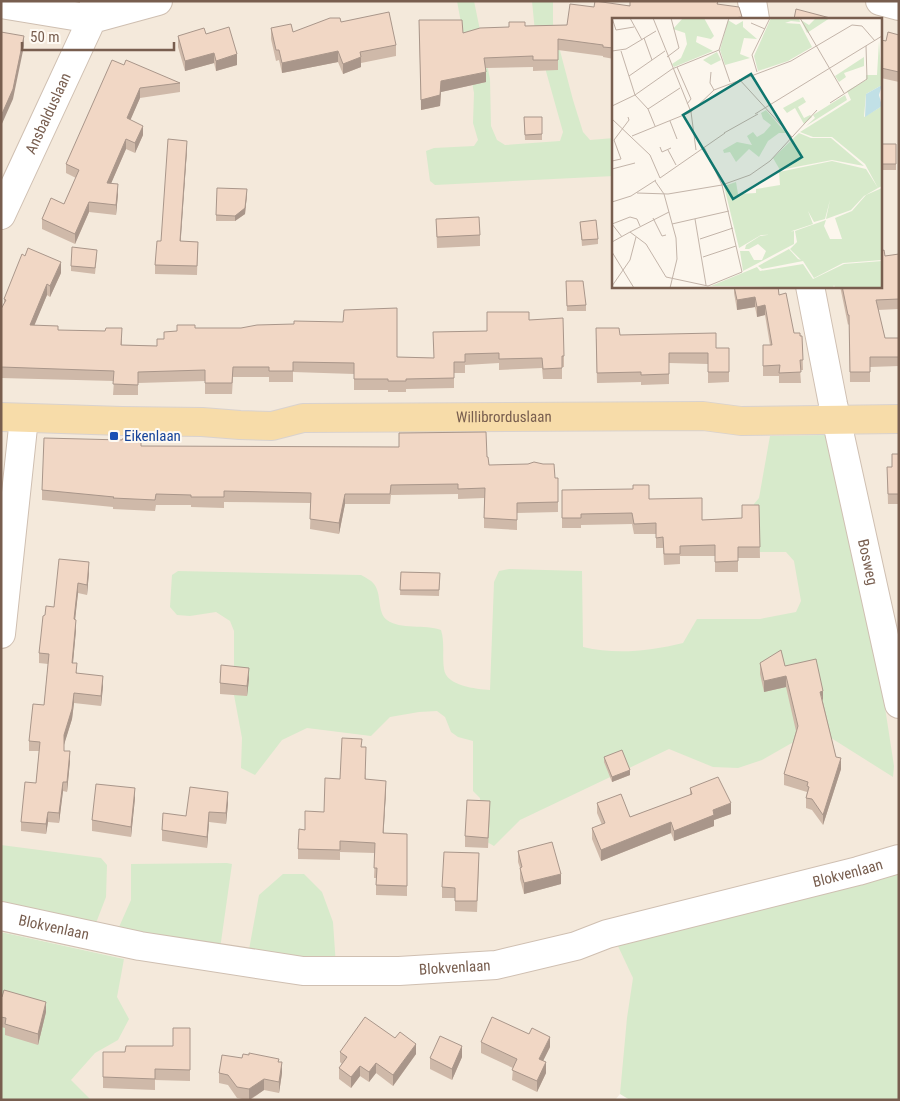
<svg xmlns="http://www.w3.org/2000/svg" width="900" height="1101" font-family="'Roboto Condensed',sans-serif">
  <rect width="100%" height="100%" fill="#fcf6ed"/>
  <!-- residential -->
  <path fill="#f4e9db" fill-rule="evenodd" d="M1 1H899V926L620 1094 615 1100H87L70 1080 124 959 1 932ZM614 19H881V286H614Z"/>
  <!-- green -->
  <path fill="#d7eacb" d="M457 1H474L490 79 491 126 497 140 505 145 560 141 563 132 535 32 532 1H553V24L573 100 583 132 590 140 614 138V176L435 185 430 181 426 151 434 148 474 146 478 140 473 123 474 93Z
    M825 435 884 701 894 766 893 777 828 736H804L762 760 738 768 713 767 669 749 520 820 494 846 482 839 480 798 473 791V741L458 737 451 732 445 717 437 711 419 712 390 717 371 736 307 728 282 740 255 775 241 768 242 738 234 695V631L230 621 216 612 190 616 177 615 170 607 172 575 178 571 361 575C366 578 371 580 374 584 382 594 377 613 387 620 400 630 425 624 441 630 445 643 442 655 444 669 446 686 476 689 490 690L494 582 499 571 509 569 582 571 583 647C616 655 650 651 683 643L697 619H760L796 612 801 601 794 561 786 552H760L757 548 754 504 759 498 770 436Z
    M1 845 101 858 107 865 106 897 96 923 1 901Z
    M227 863 232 864 220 949 119 927 131 900V864Z
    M899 868V1100H630L620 1094 627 1018 633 978 617 944Z
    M283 874H304L322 892 333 922 336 966 248 955 259 895Z
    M1 932 124 959 117 997 129 1019 118 1040 95 1053 71 1080 91 1100H1Z"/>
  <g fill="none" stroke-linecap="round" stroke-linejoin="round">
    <defs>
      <g id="minor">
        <path d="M752 1 755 19"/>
        <path d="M880 1 899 6"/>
        <path d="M1 4 92 19 94 3"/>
        <path id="s1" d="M1 215 92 19 158 1"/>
        <path id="s2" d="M810 286 833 404 899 704"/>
        <path d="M1 634 24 418"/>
        <path id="s3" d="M1 916 140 946 303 971H399L496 965 576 946 607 934 858 871 899 859"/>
      </g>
      <g id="major">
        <path id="s4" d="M1 417 122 421 202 422 240 425 272 426 303 418 703 416 741 421 899 419"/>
      </g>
    </defs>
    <!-- minor casing -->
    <use href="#minor" stroke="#cfbfb1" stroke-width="30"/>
    <!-- major casing -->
    <use href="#major" stroke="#d9d2ce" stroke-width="30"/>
    <!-- minor -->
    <use href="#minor" stroke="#fff" stroke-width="28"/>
    <!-- major -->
    <use href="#major" stroke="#f7dca9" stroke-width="28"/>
  </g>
  <!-- wall -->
  <path fill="#cfb9a9" d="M718 1V4L742 17V19H614V60V59L603 57V56L558 50V70L533 71V67L486 68V82L441 92 440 106 421 110 419 20 463 33 525 26 567 25 594 7Z
    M341 22 396 45V56L361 63V67L343 74 338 62 282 73 279 60 276 61 271 39V28L293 32Z
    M206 34 237 65 216 71 214 63 185 71 178 47V36Z
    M899 35V82L881 78V40L886 41Z
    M124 65 180 83V92L140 98 130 120 143 135 135 153 126 149 111 183 118 194 116 215 89 212 75 244 42 229V219L64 204 76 178 66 173V164Z
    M524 117H542V140H525Z
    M881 144H896V170H881Z
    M187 150 180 241 198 242 197 275 155 274V265L161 241Z
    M247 194 245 214 235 221H216V215Z
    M436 219 480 235V246L437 248Z
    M580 222 598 239V244L582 246Z
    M899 254V309L878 310 885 338H899V366L870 367V382H850L849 324 848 325 840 286H881L885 256Z
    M97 255 95 274 71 271V266Z
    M61 273 50 297 47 295 34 325 58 330 122 339V345L157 346 164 339 177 331 195 328 397 357 434 358 487 331 529 320 564 356V367H562V379H543L542 368 499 370V363L465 365V373H454V388L406 389V392H388V390H354V374L293 372V382H269V377H233L232 394H205V381L138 383V395H113L114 381 1 378V309L4 304V299Z
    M566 281 586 305V311H567Z
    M734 286H778L779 295 794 333 802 336 803 370H800L801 383H779V376H763V345H770L765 315 757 317 755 307 737 310 734 293Z
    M620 335 716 348H729V382L708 383V364L669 363V384L641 385V382L597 383 596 339Z
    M141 446 487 457 489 465 555 478H558V512L517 513V530L484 528V498L458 499V494L391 495 390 504H345L339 534 310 529 311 503 224 502V508L191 507V505H156L155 511 113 509V507L42 500V490Z
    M899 454V504H888L887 467H892Z
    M562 490 649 499 702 520 742 518 759 505 760 558H738V572H715V556H680V564L664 565 663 548H656V534H634L632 524 581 525V528H562Z
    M89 572 87 595 78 593 75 620 76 630 73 663 77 673 103 686 101 706 74 703 72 719 64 744V751L70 761 67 792 63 791 59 823 48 822 46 834 21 831V822L36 783 39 751H29V741L44 705 48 664 39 663V653L45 615Z
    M401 572 440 573 439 596 400 595Z
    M760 663 785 666 823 702 836 757 841 769 823 825 812 810 806 808V798L807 792 784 785V774L796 731 786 687 764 692 760 674Z
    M249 679 247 696 220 694V683Z
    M362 747 366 779 386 791 383 833 407 834V896L376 895V878H374L375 853 340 852V860L298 859V849L305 830 324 812 340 779Z
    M604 757 630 775 612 782 604 762Z
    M690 788 731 814 714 820V826L674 841 671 833 601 861 592 839V828L602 825 597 813V803L630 817 690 795Z
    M135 798 131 837 92 831V820Z
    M228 803 226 824 209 822 207 848 162 841V830L186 816Z
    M490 811 488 848 465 847V836Z
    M518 851 561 884 524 894 520 879V868L518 862Z
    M479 864 477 912 455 911V898H442V887Z
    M1 997 46 1012 38 1045 5 1035V1028L1 1027Z
    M190 1028V1081L155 1080V1090L103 1088V1052H125L173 1046Z
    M481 1042 550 1047 543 1061 546 1073 537 1092 512 1080 513 1068 481 1053Z
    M340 1052 416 1054 393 1086 376 1073 369 1082 360 1076 351 1088 339 1079V1068L342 1064 340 1062Z
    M462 1057 452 1080 430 1069V1058Z
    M242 1058 279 1062 282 1073 279 1093 264 1090 250 1100H247L237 1098 228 1085 219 1083V1073Z"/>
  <!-- shaded-wall -->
  <path fill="#a9968a" d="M24 36V46L13 99 1 126V116Z
    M338 51V62L282 73V63Z
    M214 53V63L185 71V61Z
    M237 54V65L216 71V61Z
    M361 57V67L343 74V64Z
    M486 72V82L441 92 440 106 421 110V100L441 81Z
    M140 88V98L127 128V118Z
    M143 126V135L135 153V143Z
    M126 139V149L107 193V183Z
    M187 141V150L180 251V241Z
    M118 184V194L116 215V205Z
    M247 194 245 214 235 221V216Z
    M89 202V212L75 244V234Z
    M61 262V273L50 297V286Z
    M47 284V295L30 336V325Z
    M755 297V307L737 310V300Z
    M765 305V315L757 317V307Z
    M345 494V504L339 534V523Z
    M89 562V572L87 595V585Z
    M78 583V593L74 629V619Z
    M76 620V630L72 673V663Z
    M249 668V679L247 696V686Z
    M103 676V686L101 706V696Z
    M786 676V687L764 692V681Z
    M823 691V702L820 692Z
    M74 693V703L72 719 64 745V735Z
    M70 751V761L67 792V782Z
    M841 758V769L823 825V815Z
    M630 770V775L612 782V777Z
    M386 781V791L383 843V833Z
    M63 782V791L59 823V813Z
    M135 788V798L131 837V827Z
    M228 792V803L226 824V813Z
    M731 803V814L714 820V826L674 841V831L713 810Z
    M48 812V822L46 834V824Z
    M209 812V822L207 848V837Z
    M671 822V833L601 861V850Z
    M561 874V884L524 894V883Z
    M46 1002V1012L38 1045V1034Z
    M550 1037V1047L539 1069V1059Z
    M416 1044V1054L393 1086V1075Z
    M462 1046V1057L452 1080V1069Z
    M282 1062V1073L279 1093V1082Z
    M546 1062V1073L537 1092V1081Z
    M376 1063V1073L369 1082V1072Z
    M360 1066V1076L351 1088V1077Z
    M264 1079V1090L249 1100V1089Z"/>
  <!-- building -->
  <path fill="#f1d7c5" stroke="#a9968a" d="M595 1 630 6V1H718L717 4 739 7 742 17 725 19H614V49V48L603 47V45L558 39V60H533V56L484 58 486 72 441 81 440 95 421 100 419 20H462L463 33 480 28 509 27V22H525V26L567 25 570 4 594 7Z
    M796 9 834 19H794Z
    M389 12 396 45 360 52 361 57 343 64 338 51 282 63 279 50H276L271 28 291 24 293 32 330 18H340L341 22Z
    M229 27 237 54 216 61 214 53 185 61 178 36 204 28 206 34Z
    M1 32 24 36 13 89 1 116Z
    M888 32 899 35V72L881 68V40L886 41Z
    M112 60 124 65 126 60 180 83 140 88 127 118 143 126 135 143 126 139 107 183 118 184 116 205 89 202 75 234 42 219 51 198 64 204 79 170 66 164Z
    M524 117H542V134L525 135Z
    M168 139 187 141 180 241 198 242 197 266 155 265 157 241H161Z
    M881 144H896V164H881Z
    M217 188 247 189 245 208 235 216 216 215Z
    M479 217 480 235 437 237 436 219Z
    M596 220 598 239 582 240 580 222Z
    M72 247 97 250 95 268 71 266Z
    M28 248 61 262 50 286 47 284 30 325 58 326V330L105 331 106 328H122L121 345 157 346V339H164V332L177 331V325H195V328H241L257 325 294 324V321L343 322 344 310 397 308V357L434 358 433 332 487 331V312H529V320L563 318 564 356H562V368L543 369 542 358 499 359V353L465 354V362H454V378L406 379V381H388V379H354V363L293 362V371H269V367H233L232 383H205V370L138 372V385L113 384 114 371 1 367V309L6 300 4 299 22 254 25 256Z
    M884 250 885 256 899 254V299L876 300 885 338H899V357H870V372H850L849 315H848L842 286H881V251Z
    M566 281H583L586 305 567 306Z
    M734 286H778L779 295 786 293 794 333H800V336H802L803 360H800L801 372 779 373 780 365 763 366V345H772L765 305 757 307 755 297 737 300Z
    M596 328H619L620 335 716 333V348H729V372H708V353H669V374L641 375V372L597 373Z
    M486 432 487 457H488L489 465 528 464 534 462 543 464H554L555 478H558V502L517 503V520L484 518 485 488 458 489V484L391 485 390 494H345L339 523 310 519 311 493 224 491V497H191V495L156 494 155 500 113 498 114 497 42 490 44 438 122 440V439H141V446L399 447V433Z
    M892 454H899V494H888L887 467H892Z
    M633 485H649V499L702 498V520L742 518V505H759L760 547H738V561L715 562V545L680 546V554H664L663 537 656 538V523L634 524 632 513 581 514V518H562V490L633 489Z
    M59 559 89 562 87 585 78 583 74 619 76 620 72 663H77L76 673 103 676 101 696 74 693 72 709 64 735V751H70L67 782H63L59 813 48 812 46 824 21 822 25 782 36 783 40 742 29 741 33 704 44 705 49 654 39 653 41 635 43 616 45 615 46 606 54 607Z
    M401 572 440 573 439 590H400Z
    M781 650 785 666 816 659 823 691 820 692 836 757 841 758 823 815 812 799 806 798 809 787 807 786 808 782 784 774 798 726 786 676 764 681 760 663Z
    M221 665 249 668 247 686 220 683Z
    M342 738 362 739 361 747H366L365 779 386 781 383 833 407 834V886L376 885 377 868H374L375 843 340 841V850L298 849 299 829 305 830V811L324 812 325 778 340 779Z
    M622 750 630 770 612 777 604 757Z
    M718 777 731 803 713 810 714 815 674 831 671 822 601 850 592 828 605 823 597 803 621 794 630 817 692 794 690 788Z
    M96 784 135 788 131 827 92 820Z
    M190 787 228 792 226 813 209 812 207 837 162 830 163 813 186 816Z
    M467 800 490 801 488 838 465 836Z
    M552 842 561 874 524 883 520 868 522 867 518 851Z
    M444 852 479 853 477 901H455V888L442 887Z
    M4 990 46 1002 38 1034 5 1024 6 1018 1 1017V997H2Z
    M365 1017 395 1038 400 1032 416 1044 393 1075 376 1063 369 1072 360 1066 351 1077 339 1068 347 1057 340 1052Z
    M492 1017 529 1034 532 1028 550 1037 539 1059 546 1062 537 1081 512 1070 517 1059 481 1042Z
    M173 1028H190V1070L155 1069V1079L103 1077V1052H125L126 1046H173Z
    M440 1036 462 1046 452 1069 430 1058Z
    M249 1053 279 1059 278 1062H282L279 1082 264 1079 249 1089 237 1087 228 1075 219 1073 222 1055 242 1058 243 1054 249 1055Z"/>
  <!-- markers -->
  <rect fill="#1a4fb4" stroke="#fefaf3" stroke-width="2" x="109" y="431" width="10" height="10" rx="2.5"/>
  <g text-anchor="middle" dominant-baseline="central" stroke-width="4" stroke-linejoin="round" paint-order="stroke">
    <!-- street labels -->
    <g font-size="15" fill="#785e4f" stroke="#fefaf3">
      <text stroke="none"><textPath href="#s1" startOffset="112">Ansbalduslaan</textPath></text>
      <text stroke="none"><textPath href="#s4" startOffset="504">Willibrorduslaan</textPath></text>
      <text stroke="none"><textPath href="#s2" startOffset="282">Bosweg</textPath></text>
      <text stroke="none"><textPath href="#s3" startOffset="864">Blokvenlaan</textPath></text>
      <text stroke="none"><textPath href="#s3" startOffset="54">Blokvenlaan</textPath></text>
      <text stroke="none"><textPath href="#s3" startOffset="459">Blokvenlaan</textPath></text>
    </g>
    <!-- transit labels -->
    <g font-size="15" fill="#164399" stroke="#fefaf3" text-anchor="start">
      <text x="124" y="436">Eikenlaan</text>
    </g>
  </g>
  <!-- overview -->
  <g transform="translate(612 18)">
    <rect width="270" height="270" fill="#fcf6ed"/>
    <path d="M71 0H92L102 18 99 21 85 18 84 24 101 33 62 49 60 46 69 40 75 26 73 15 61 11ZM159 0H187L188 4 179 3 173 5 188 6 200 29 176 43 146 53 142 38ZM218 0 195 15 189 2 197 7 203 1ZM116 2 124 7 131 3V9L145 21 132 20 128 36 138 40 113 47 108 32ZM267 23 270 67 254 76 252 99 270 88V168L266 170 253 146 220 119H201L188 114 239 82 235 73 254 62V57H265ZM105 34 109 42 99 47 91 42ZM252 39V48L232 55 234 59 227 64 223 58ZM233 77 235 82 194 108 203 100 201 97ZM191 79 194 84 186 89 192 100 198 97 200 99 192 106 183 90 175 95 171 90ZM154 92 174 115H167L156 123 147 139 137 131 124 144 118 134 112 135 111 132 125 124 140 127 135 118 141 114 145 119 152 115 159 107 151 101 149 95ZM187 115 199 120H219L252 148 220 142 168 152 161 140ZM220 143 254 151 266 170 252 178 239 192 214 201 218 182 213 201 202 204 196 193 201 206 171 216 149 217 127 230 112 168 124 164 126 176 144 175V171L168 167 167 154ZM270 170V242L231 245 202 260 191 243 150 251 146 248 177 231 186 241 189 242 178 231 185 224 183 213 197 208 214 202 212 208 218 221H230L223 200 240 193 254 177ZM182 213V226L131 253 128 233H137L142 242H150L154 233 146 226 137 231H133L134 227 148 218ZM270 243V270H223L222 267 221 270 99 268 145 249 148 253 191 246 201 261 232 246Z" fill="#d7eacb"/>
    <path d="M270 67 267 77 270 88 253 99 254 76Z" fill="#c1e0e6"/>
    <path fill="none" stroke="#c3b4a9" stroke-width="1" d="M0 0 4 12 22 9M18 0 30 22M117 0 107 32 118 64M188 0 232 75M139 5 153 11M32 20 40 42M0 33 14 31 44 13M9 33 23 77 36 91 43 108M55 39 67 30 59 0M65 49 79 81 75 86M99 54 98 65 102 72M145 54 140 37 158 0M17 58 53 33M127 61 180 119M218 85 255 61 254 28M0 88 23 77 60 51 107 32M36 91 68 70M143 96 270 18M0 101 38 137 48 160 113 115M58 103 65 121M112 115 146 96M20 118 79 94 41 0M2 122 17 102 16 99M48 129 50 134 59 130M92 129 110 167 130 254 96 268M56 132 64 147M84 132 79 94 102 72 179 43 240 7 250 8 263 23M0 143 9 141 2 122M0 151 23 145M43 163 52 176 64 220 65 241 58 270M25 175 56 176 110 167 138 157 158 143 205 92M0 184 19 178 44 162M41 200 50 218 54 217M83 201 94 267M0 206 18 199 25 201 28 208M0 206 10 219M60 206 117 193M18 214 57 194M88 221 121 210M0 224 18 214 34 226 54 259 96 268M0 234 22 270M91 239 124 228M0 268 18 242 24 219"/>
    <path fill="#0f766e" fill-opacity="0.15" stroke="#0f766e" stroke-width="2.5" d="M139 56 190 139 121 181 71 97Z"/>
    <rect width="270" height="270" fill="none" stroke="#785e4f" stroke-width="2.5"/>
  </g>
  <!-- border -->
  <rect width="900" height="1101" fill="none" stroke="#785e4f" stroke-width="5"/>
  <!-- scale -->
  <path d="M22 42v8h152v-8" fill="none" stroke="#785e4f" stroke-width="2.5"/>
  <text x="30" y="42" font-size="15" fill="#785e4f" stroke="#fefaf3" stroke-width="4" paint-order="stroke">50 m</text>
</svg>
